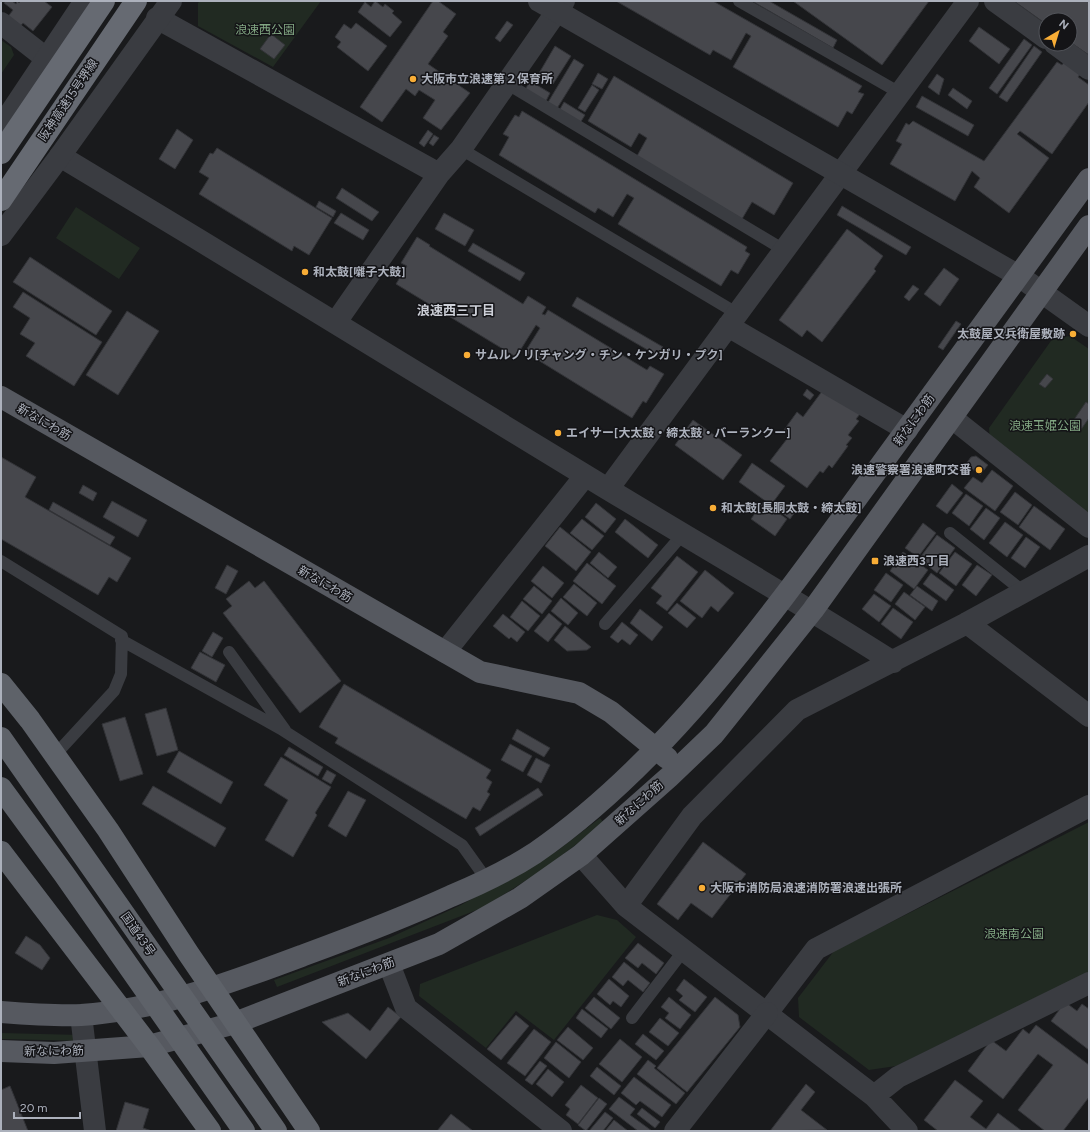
<svg xmlns="http://www.w3.org/2000/svg" width="1090" height="1132" font-family="Figtree,'Noto Sans JP',sans-serif">
  <rect width="100%" height="100%" fill="#191a1c"/>
  <!-- green -->
  <path fill="#212a22" d="M200 1H321L273 67 198 26V3Z
    M1 40 11 47 14 55 1 74Z
    M76 207 140 248 119 279 56 238Z
    M1070 336 1089 349V517L990 441 989 428 1053 338Z
    M600 818 604 823 544 869 482 908 277 987 274 980 389 938 461 905 557 851Z
    M1089 822V972L896 1066 869 1070 799 1017 798 998 834 951Z
    M597 915 617 920 636 937 554 1040 516 1011 486 1048 419 996 420 984Z
    M1 1033 81 1035 85 1041 1 1039Z"/>
  <!-- building -->
  <path fill="#46474c" stroke="#333438" d="M5 1H12L16 4 17 1 19 3 21 1H44L52 7 33 31 23 23 19 28 7 18 13 10 4 3Z
    M375 1 383 7 385 4 394 11 392 13 402 22 390 37 358 12 365 2 371 7Z
    M433 1H438L456 14 443 32 448 36 428 64 470 93 441 130 423 118 435 100 419 90 415 96 406 89 382 122 360 107Z
    M616 1H713L862 86 858 92 864 94 852 114 847 111 838 127 733 67 751 36 746 33 731 60 713 50 710 55Z
    M752 1H769L837 40 833 48Z
    M793 1H929L882 65Z
    M1014 1H1089V55L1070 42V20H1046V24Z
    M507 21 513 25 500 42 495 38Z
    M356 23 387 46 368 71 337 47 341 42 335 37 344 24 351 29Z
    M979 27 1010 49 999 64 969 41Z
    M271 34 285 45 274 59 260 49Z
    M1024 39 1032 45 997 94 989 88Z
    M555 46 571 56 553 84 538 75Z
    M1034 46 1042 52 1007 102 999 97Z
    M574 59 584 65 556 110 547 104Z
    M1065 61 1081 73 1078 77 1089 85V102L1052 154 1020 131 1017 134 1049 158 1009 213 974 187 980 178 972 171 955 201 890 164 902 144 896 141 906 123 909 125 913 121 984 161 1057 62 1062 65Z
    M598 73 608 79 602 89 592 84Z
    M937 74 944 79 939 95 928 87Z
    M614 76 793 183 774 215 752 202 742 219 637 156 647 138 639 133 631 147 588 121Z
    M530 81 550 93 545 103 525 90Z
    M592 85 599 90 585 112 578 108Z
    M953 88 972 101 967 109 948 95Z
    M922 96 974 125 968 136 916 107Z
    M564 102 585 115 580 123 559 111Z
    M522 111 747 247 745 251 750 254 738 274 731 270 721 286 618 224 634 198 627 194 613 217 598 208 595 213 499 155 509 137 503 134 515 115 519 117Z
    M177 129 193 140 175 169 159 159Z
    M428 130 433 134 424 147 419 143Z
    M434 135 439 138 433 146 429 143Z
    M217 148 332 218 309 255 294 246 292 251 199 194 209 178 199 172 210 153 213 154Z
    M342 188 379 212 372 221 336 198Z
    M319 201 336 211 333 217 316 207Z
    M842 206 911 247 906 255 837 215Z
    M341 213 369 230 363 240 334 223Z
    M444 213 474 230 465 246 435 229Z
    M847 229 883 256 874 269 876 271 822 342 807 330 802 337 779 320Z
    M417 237 430 245 429 246 523 304 528 296 546 307 542 314 545 315 548 310 647 370 650 366 664 374 646 403 643 401 632 418 525 352 540 328 536 325 516 357 396 284 407 266 401 263Z
    M473 243 525 273 520 281 468 251Z
    M30 257 112 311 96 335 13 282Z
    M944 268 959 279 940 306 924 294Z
    M913 285 919 289 909 301 904 297Z
    M23 292 102 342 74 386 26 356 35 343 20 334 30 318 13 307Z
    M577 297 663 347 658 356 572 306Z
    M127 311 159 331 118 395 86 375Z
    M956 321 961 324 943 350 938 347Z
    M1047 374 1053 379 1045 388 1039 384Z
    M807 389 814 395 810 400 803 395Z
    M823 390 860 414 856 419 859 421 848 435 852 438 846 445 848 446 832 468 829 465 823 473 820 471 807 488 770 461 790 435 784 430 797 412 803 417Z
    M1086 402 1089 404V418L1080 431 1071 424Z
    M693 420 742 455 723 480 675 445Z
    M976 456 988 465 980 475 966 464 971 457Z
    M1 457 36 477 25 497 131 558 117 582 109 577 98 595 1 539Z
    M752 463 785 486 771 505 739 482Z
    M992 470 1013 486 995 511 964 488 973 477 982 483Z
    M952 484 963 493 947 514 936 506Z
    M83 485 97 493 93 501 79 493Z
    M1015 492 1032 505 1018 525 1000 512Z
    M966 494 983 506 969 526 952 513Z
    M112 501 147 520 138 537 103 517Z
    M53 502 115 537 110 545 49 510Z
    M763 502 787 519 775 536 751 519Z
    M596 503 616 519 605 533 585 517Z
    M787 506 795 512 790 519 782 513Z
    M1034 506 1065 529 1050 550 1019 527Z
    M986 508 1000 518 984 540 970 529Z
    M582 519 604 536 592 550 570 533Z
    M625 519 658 545 648 558 615 532Z
    M1005 522 1023 535 1007 557 989 543Z
    M923 523 936 533 918 557 905 548Z
    M560 527 591 552 576 571 545 546Z
    M937 535 955 548 937 573 919 559Z
    M1026 537 1040 547 1025 568 1011 558Z
    M599 552 617 567 608 578 590 563Z
    M903 552 928 570 914 589 890 571Z
    M955 552 972 564 956 586 939 573Z
    M677 556 698 572 667 611 656 603 662 596 651 588Z
    M587 563 616 586 602 604 573 581Z
    M227 565 238 571 226 594 215 588Z
    M977 565 992 575 976 596 962 585Z
    M543 566 564 583 552 598 531 581Z
    M705 570 734 593 718 612 711 606 702 618 680 601Z
    M886 573 903 585 891 602 874 590Z
    M931 573 954 590 946 601 923 584Z
    M249 581 255 588 264 581 341 681 300 713 223 613 232 606 226 599Z
    M574 584 597 603 587 616 563 597Z
    M534 586 552 601 542 614 523 599Z
    M917 586 938 601 932 611 910 595Z
    M904 592 925 607 915 620 895 604Z
    M874 594 891 606 879 622 862 609Z
    M561 598 578 613 568 625 551 611Z
    M522 601 540 616 528 631 510 617Z
    M677 603 696 618 687 628 668 613Z
    M893 608 913 622 901 639 881 624Z
    M640 609 663 627 652 641 630 623Z
    M549 613 562 624 548 642 534 631Z
    M503 614 525 632 517 642 511 637 509 639 493 626Z
    M622 622 638 635 630 645 622 639 618 643 610 637Z
    M565 626 591 647 587 650 567 651 554 640Z
    M213 632 223 638 212 657 202 651Z
    M200 652 225 665 216 682 191 668Z
    M344 684 491 770 486 778 492 782 487 792 490 794 480 811 473 807 466 819 335 743 338 738 319 727Z
    M166 708 178 750 157 756 145 714Z
    M125 717 143 774 120 781 102 724Z
    M517 729 550 748 544 757 512 739Z
    M510 744 532 756 523 772 501 760Z
    M289 747 323 767 318 776 284 755Z
    M179 751 233 782 221 804 167 772Z
    M281 757 331 787 315 813 317 815 293 857 265 840 288 800 264 785Z
    M536 758 550 765 541 783 527 775Z
    M327 770 336 775 331 784 322 779Z
    M153 786 226 828 215 847 142 804Z
    M538 788 543 795 480 836 475 828Z
    M348 791 366 800 346 837 328 826Z
    M703 842 746 874 712 918 691 903 678 920 657 904Z
    M26 936 40 945 50 958 42 970 15 953Z
    M638 943 664 963 656 974 642 963 638 968 625 958Z
    M624 962 650 983 643 992 628 980 623 986 612 977Z
    M609 979 629 996 621 1007 613 1001 610 1005 597 994Z
    M684 979 707 997 695 1012 679 1000 683 996 676 990Z
    M594 997 620 1018 611 1029 585 1008Z
    M669 997 691 1015 680 1029 665 1018 669 1013 661 1007Z
    M715 997 738 1015 740 1027 687 1092 657 1068Z
    M1065 1002 1077 1011 1082 1004 1089 1009V1050L1051 1021Z
    M388 1007 401 1017 366 1059 322 1022 348 1013 370 1031Z
    M582 1009 608 1029 601 1038 576 1018Z
    M516 1015 529 1026 501 1060 487 1049Z
    M660 1018 679 1033 668 1046 649 1032Z
    M1036 1025 1089 1065V1097L1063 1131H1045L1018 1110 1053 1065 1038 1054 1003 1099 968 1071 991 1040 1006 1051 1023 1029 1029 1034Z
    M568 1027 593 1048 583 1060 557 1040Z
    M534 1029 551 1042 525 1076 507 1063Z
    M643 1034 664 1051 656 1060 635 1044Z
    M620 1039 642 1057 622 1082 599 1064Z
    M556 1042 581 1062 569 1078 544 1058Z
    M648 1060 656 1066 654 1068 685 1093 676 1104 637 1074Z
    M540 1061 547 1066 532 1085 525 1080Z
    M597 1067 621 1086 614 1095 590 1076Z
    M548 1069 564 1082 552 1097 536 1084Z
    M634 1077 671 1105 662 1117 640 1101 636 1105 621 1093Z
    M955 1080 983 1101 970 1117 986 1129 998 1113 1022 1131H938L924 1120Z
    M806 1084 815 1092 801 1110 827 1130 770 1131Z
    M581 1085 598 1098 578 1124 566 1115 570 1109 565 1105Z
    M10 1086 28 1131H1V1090Z
    M619 1097 635 1109 630 1115 652 1131H638L609 1109Z
    M599 1098 607 1104 586 1131 578 1125Z
    M125 1102 149 1109 143 1128 152 1131H116Z
    M642 1108 660 1122 655 1128 637 1114Z
    M605 1112 613 1118 603 1131H589Z
    M451 1114 473 1131H437Z
    M614 1120 628 1131H605Z"/>
  <g fill="none" stroke-linecap="round" stroke-linejoin="round">
    <!-- service -->
    <path stroke="#3a3c41" stroke-width="12" d="M739 1 900 93
      M506 83 784 250
      M461 149 738 314
      M950 533 1024 592
      M1 561 122 636 121 674 114 691 55 755
      M605 624 683 534
      M121 640 281 729 462 845 487 880
      M229 652 285 730
      M632 1018 684 950"/>
    <!-- minor -->
    <path stroke="#3a3c41" stroke-width="22" d="M995 1 1046 38
      M157 18 439 174
      M1 23 47 59
      M1055 44 1089 69
      M60 156C235 261 409 368 583 474 686 537 791 597 893 662
      M336 322 439 174 461 149 564 1
      M728 326 907 430
      M952 418 1089 527
      M608 489 968 1
      M967 623 1089 716
      M445 652 585 476
      M581 855 626 906 874 1096 907 1131
      M626 906 692 816 797 710 967 623 1089 556
      M389 964 406 1008 561 1131
      M767 1013 816 949 1089 806
      M81 1015 95 1131
      M874 1096 898 1077 1089 983"/>
    <!-- tertiary -->
    <path stroke="#3a3c41" stroke-width="22" d="M539 1 1019 276 1089 326
      M1 127 85 1
      M1 235 60 156 171 1
      M675 1131 767 1013"/>
    <!-- primary -->
    <path stroke="#565960" stroke-width="22" d="M1 397 480 672 579 693 611 712 667 758
      M1 1012C27 1014 54 1016 81 1015 158 1010 232 982 304 955 353 937 403 918 451 896 480 884 509 870 535 853 664 764 767 621 859 495 936 390 1013 285 1089 179
      M1 1051 54 1053 149 1046 235 1023 439 944 520 898 581 855 669 777 714 734 813 610 1089 226"/>
    <!-- trunk -->
    <path stroke="#5e6269" stroke-width="22" d="M1 684 30 720 108 830 188 953 309 1131
      M1 738 276 1131
      M1 788 64 874 244 1131
      M1 852 149 1046 210 1131"/>
    <!-- motorway -->
    <path stroke="#666a72" stroke-width="22" d="M1 153 104 1
      M1 200 136 1"/>
  </g>
  <!-- markers -->
  <g fill="#f8ad36" stroke="#141417" stroke-width="1.5">
    <circle cx="413" cy="79" r="4"/>
    <circle cx="305" cy="272" r="4"/>
    <circle cx="1073" cy="334" r="4"/>
    <circle cx="467" cy="355" r="4"/>
    <circle cx="558" cy="433" r="4"/>
    <circle cx="979" cy="470" r="4"/>
    <circle cx="713" cy="508" r="4"/>
    <rect x="871" y="557" width="8" height="8" rx="2"/>
    <circle cx="702" cy="888" r="4"/>
  </g>
  <g text-anchor="middle" dominant-baseline="central" stroke-width="3" stroke-linejoin="round" paint-order="stroke">
    <!-- park labels -->
    <g font-size="12" fill="#82a783" stroke="#141417">
      <text x="265" y="30">浪速西公園</text>
      <text x="1045" y="426">浪速玉姫公園</text>
      <text x="1014" y="934">浪速南公園</text>
    </g>
    <!-- poi labels -->
    <g font-size="12" font-weight="bold" fill="#acb1bc" stroke="#141417" text-anchor="start">
      <text x="421" y="79">大阪市立浪速第２保育所</text>
      <text x="313" y="272">和太鼓[囃子大鼓]</text>
      <text x="1065" y="334" text-anchor="end">太鼓屋又兵衛屋敷跡</text>
      <text x="475" y="355">サムルノリ[チャング・チン・ケンガリ・プク]</text>
      <text x="566" y="433">エイサー[大太鼓・締太鼓・バーランクー]</text>
      <text x="971" y="470" text-anchor="end">浪速警察署浪速町交番</text>
      <text x="721" y="508">和太鼓[長胴太鼓・締太鼓]</text>
      <text x="883" y="561">浪速西3丁目</text>
      <text x="710" y="888">大阪市消防局浪速消防署浪速出張所</text>
    </g>
    <!-- street labels -->
    <g font-size="12" fill="#acb1bc" stroke="#141417">
      <text transform="translate(68 100) rotate(-56)">阪神高速15号堺線</text>
      <text transform="translate(914 420) rotate(-54)">新なにわ筋</text>
      <text transform="translate(44 422) rotate(30)">新なにわ筋</text>
      <text transform="translate(325 584) rotate(30)">新なにわ筋</text>
      <text transform="translate(639 803) rotate(-42)">新なにわ筋</text>
      <text transform="translate(138 934) rotate(55)">国道43号</text>
      <text transform="translate(366 972) rotate(-21)">新なにわ筋</text>
      <text transform="translate(54 1051) rotate(-1)">新なにわ筋</text>
    </g>
    <!-- neighbourhood labels -->
    <g font-size="13" font-weight="bold" fill="#cdd0d8" stroke="#141417">
      <text x="456" y="310">浪速西三丁目</text>
    </g>
  </g>
  <!-- border -->
  <rect width="1090" height="1132" fill="none" stroke="#acb1bc" stroke-width="4"/>
  <!-- north arrow -->
  <g transform="translate(1058 32) rotate(38)"><circle r="19" fill="#141417" stroke="#515359"/>
  <path d="M0-3L7 15L0 10L-7 15Z" fill="#f8ad36"/>
  <text y="-6" font-size="11" font-weight="bold" text-anchor="middle" fill="#acb1bc">N</text>
  </g>
  <!-- scale -->
  <path d="M14 1112v6h66v-6" fill="none" stroke="#acb1bc" stroke-width="2"/>
  <text x="20" y="1112" font-size="12" fill="#acb1bc" stroke="#141417" stroke-width="3" paint-order="stroke">20 m</text>
</svg>
